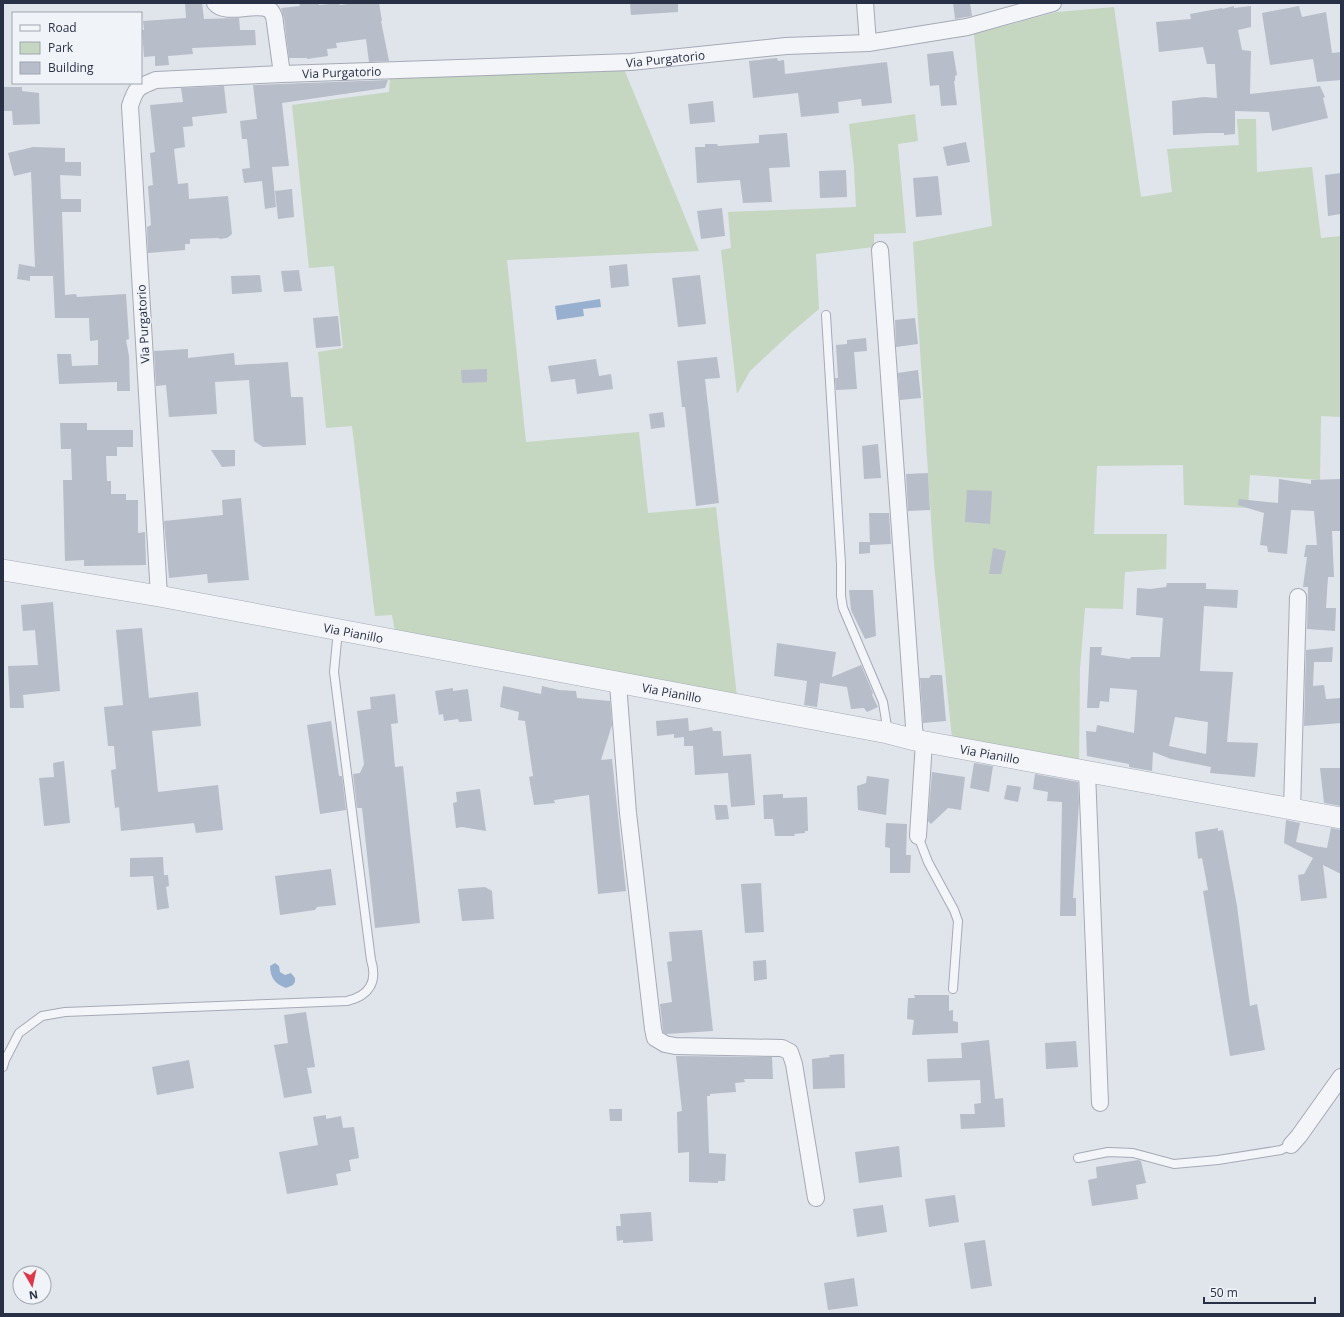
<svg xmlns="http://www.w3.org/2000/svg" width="1344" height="1317" font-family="'Open Sans',sans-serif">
  <rect width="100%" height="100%" fill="#e0e4eb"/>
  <!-- green -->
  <path fill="#c5d6c1" d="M1114 7 1141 197 1172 192 1167 149 1239 145 1237 119H1256L1257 172 1312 167 1321 238 1341 236V417L1321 416 1320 480 1250 475 1248 508 1184 505 1183 465 1097 466 1094 534H1167L1166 569 1125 572 1123 609 1085 608 1080 668 1079 763 952 738 934 564 913 242 992 226 974 34 1057 12Z
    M624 69 699 251 507 260 526 442 639 432 648 513 716 507 737 697 395 632 392 615 375 616 352 426 326 428 318 352 343 348 334 266 309 268 292 105 389 92 390 77Z
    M915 114 918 141 898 144 906 233 874 234V247L816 254 819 309 793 331 750 371 737 394 721 250 731 248 728 212 856 207 854 167 849 124Z"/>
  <!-- water -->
  <path fill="#98b0cf" d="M600 299 601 307 583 309 584 316 557 320 555 306Z
    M275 963 279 966 280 972 285 975 291 973 295 978V982L293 985 286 988C275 984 270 977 270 966Z"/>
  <!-- building -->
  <path fill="#b7bdc9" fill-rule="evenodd" d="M185 3H202L204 19 239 18 240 30H255L256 45 192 48 193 54 168 56 169 65 155 66V56L144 57 142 30H144L143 21 186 18Z
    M299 3H319V5L339 3 340 5 356 3H379L382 21H381L389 61 369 62 366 39 336 43 337 48 327 49 328 56 307 59V58H289L284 18 281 8 300 6Z
    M630 3H678V12L631 15Z
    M953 3H970L972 16 955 19Z
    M1234 6V8L1251 6V27L1238 30 1242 50 1251 51 1250 94 1320 86 1325 97 1323 98 1328 118 1272 131 1269 112 1235 111V134L1224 135V133H1207L1173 135 1172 101 1204 97 1217 98 1215 64H1207L1203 47 1159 52 1156 22 1191 19 1190 14 1222 8V9Z
    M1299 6 1302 17 1326 12 1332 53 1341 52V80L1317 82 1313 59 1270 65 1262 13Z
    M953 51 957 75 955 76V81H954L957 105 941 106 939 85 930 86 927 54Z
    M777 58 778 61 784 60 785 74 887 62 892 103 862 106 861 99 838 102 839 113 801 117 798 93 753 98 749 61Z
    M388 80 385 88 282 103 289 166 272 167 276 207 265 209 262 181 244 183 242 169 250 168 247 139H242L240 121 257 119 253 85Z
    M224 86 227 113 192 117 193 126 183 127 185 147 174 149 178 184 188 183 189 199 228 196 232 234 227 238 219 239V238L190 239V244H185V250L148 253 147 227 151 225 148 186 153 185 150 153 155 152 150 105 183 102 181 88Z
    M4 87H22V91L39 93 40 124 13 125 12 111H4Z
    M713 101 715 122 690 124 688 104Z
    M787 133 790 167 769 168 772 202 743 203 740 180 697 183 695 147H705V144H717L718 146 759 143V135Z
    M966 142 970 162 947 166 943 147Z
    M33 147 65 148V162H81V176L60 175 61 199H81V212H62L65 295 76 294 77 297 126 294 129 339 126 340 129 356 130 391H117V382L59 384 57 354H71L72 366 98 365V340L90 341 89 318H55L53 276H30V281L17 279 19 264 35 267 31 172 14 176 8 153Z
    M846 170 847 197 820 198 819 171Z
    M1341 173V214L1328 216 1325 175Z
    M938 176 942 215 916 217 913 178Z
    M292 189 294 217 278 219 275 191Z
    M722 208 725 236 701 239 697 211Z
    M627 264 629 286 611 288 609 266Z
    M299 270 302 291 284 292 281 271Z
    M260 275 262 292 232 294 231 276Z
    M700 275 706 324 678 327 672 278Z
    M338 316 341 346 316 348 313 318Z
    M915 318 918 344 896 347 895 320Z
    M866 338 867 351 854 352 857 389 836 390 835 378H838L836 345 847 344V340Z
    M188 349V358L234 353 235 365 288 362 291 397H303L306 445 263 447 254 441 249 380 215 382 217 414 169 417 166 385 156 386 154 351Z
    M717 357 720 378 705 379 719 503 696 506 685 407H682L677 361Z
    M596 359 599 376 611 374 613 389 577 394 575 379 551 382 548 366Z
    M487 369V382L462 383 461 370Z
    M918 370 921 398 900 400 898 373Z
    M663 412 665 427 651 429 649 414Z
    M60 423H87V430H133V447H117V456H106L107 481H111V494H126V500H138V533L145 532 146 565 84 566V560L65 561 63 480H72L71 449H61Z
    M878 444 881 478 864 479 862 446Z
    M211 450H235V466L222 467Z
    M928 473 930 510 908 511 906 474Z
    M1279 479 1311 484V480L1341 479V531H1332L1334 577H1328L1326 608H1336L1335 631 1307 629 1308 587H1303L1307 557H1304L1306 545H1317L1314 511 1291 510 1287 554 1268 552 1267 546 1260 545 1264 513 1238 505 1239 499 1278 503Z
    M967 490 992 491 990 524 965 522Z
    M241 498 249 580 208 583 207 574 169 578 164 521 223 515 222 500Z
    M869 513H889L891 544 870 545Z
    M859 542H870V553L859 554Z
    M993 548 1006 551 1001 574H989Z
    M1167 583H1206V589L1238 590 1237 608 1204 606 1200 671 1233 672 1227 742 1258 743 1255 777 1210 773 1211 767 1171 759 1153 752 1152 771 1129 767V764L1087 756 1086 731 1096 732 1097 725 1134 733 1137 690 1110 688 1109 702 1100 701 1099 708H1087L1090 647H1102L1101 655 1130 659 1131 657H1160L1163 618 1136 615 1137 588 1150 589 1166 587ZM1175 717 1208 722 1206 754 1169 746Z
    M849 590H873L876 636 865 639 851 610Z
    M53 602 60 691 23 695 24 708H10L8 666 38 665 35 630 23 631 21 605Z
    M142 628 149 698 198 692 201 726 152 731 158 792 218 785 223 830 196 833 194 823 121 831 119 807 115 808 111 770 116 769 114 746H108L104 707 123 705 116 630Z
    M777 643 836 652 832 677 861 665 873 693 872 695 878 707 867 712 864 708 851 709 847 687 820 683 817 707 804 705 807 681 774 676Z
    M1333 647 1332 662H1314L1313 686 1324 685 1326 699 1341 698V723L1304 726 1306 650Z
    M931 675H942L946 721 923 723 920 678H929Z
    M503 686 541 694 542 686 559 690 576 691 577 698 610 701 612 725 601 760 612 759 626 891 598 894 589 795 554 800 555 803 534 805 529 777 533 776 525 721 518 720 519 712 500 707Z
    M453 688V691L468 689 472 721 459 722 458 719 444 721 443 714 439 715 435 691Z
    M395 694 398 723 391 724 395 767 403 766 420 923 375 928 362 808H357L353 774 360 773 364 764 357 711 371 709 370 697Z
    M688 718 689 731 712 727 713 731H721L723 756 751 754 755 805 731 807 728 773 695 775 693 746H684V737L674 738V734L657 736 656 721Z
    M331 721 339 776H342L346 810 320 814 307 725Z
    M64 761 70 823 44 826 39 778 54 777 53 763Z
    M974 763 993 766 989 792 970 788Z
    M1320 768H1341V806L1324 803Z
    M932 772 965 777 961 810 948 808 931 824 928 821Z
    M1035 774 1078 782 1079 802 1073 898H1076V916H1060L1062 802 1047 801 1048 792 1033 789Z
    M867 776 889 779 886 815 858 810 857 786 866 783Z
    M1007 785 1021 787 1018 802 1004 799Z
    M480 789 486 831 462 827 456 828 453 803 457 802 456 792Z
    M783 794V798L807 797 808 831H805V833L794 834 795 836H775L773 819H764L763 795Z
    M714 805H727L729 819 716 820Z
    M1286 820 1300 823 1296 842 1320 847 1321 846V847L1327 848 1331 828 1341 830V874L1323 865 1327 898 1301 901 1298 875 1304 874 1313 858 1284 843Z
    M886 823 907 824 906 855H911L910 873H890V848L885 847Z
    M1218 828V831L1223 830 1237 906 1250 1006 1257 1004 1265 1050 1230 1056 1203 891 1208 890 1202 858 1198 859 1195 832Z
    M163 857 164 875H168L169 886 166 887 169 908 157 910 153 876 130 877V858Z
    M331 869 336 905 317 907 315 910 280 915 275 876Z
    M761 883 764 932 745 933 741 884Z
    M485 887 492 891 494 919 462 921 458 889Z
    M702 930 713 1031 666 1034 663 1032 660 1004 672 1002 667 962 672 961 669 932Z
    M766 960 767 979 754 981 753 961Z
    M914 995H949V1011L953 1010V1021L958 1022V1033L912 1035 914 1020 907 1019 908 998H915Z
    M306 1012 315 1067 307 1068 312 1093 284 1098 274 1045 288 1043 284 1015Z
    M989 1040 995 1099 1003 1098 1005 1127 961 1129 960 1114H975L974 1104 981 1103 980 1080 928 1082 927 1059 962 1058 961 1043Z
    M1076 1041 1078 1067 1046 1069 1045 1043Z
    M844 1054 845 1088 813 1089 812 1059 830 1057 829 1055Z
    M676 1056 772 1057 773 1079H744L745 1082 735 1083 736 1092 710 1094V1096H707L709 1153 726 1154 725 1181H718V1183L689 1182V1152L678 1153 677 1112 682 1111Z
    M189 1060 194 1088 157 1095 152 1067Z
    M609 1109H622V1121H610Z
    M326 1115V1119L341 1116 343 1128 354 1127 359 1158 349 1160 351 1171 336 1174 338 1185 287 1194 279 1152 318 1145 313 1117Z
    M899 1146 902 1177 859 1183 855 1152Z
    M1138 1160 1141 1161 1146 1183 1136 1185 1138 1199 1092 1206 1088 1180 1097 1178 1096 1167Z
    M955 1195 959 1222 929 1227 925 1199Z
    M883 1205 887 1232 857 1237 853 1209Z
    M651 1212 653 1241 623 1243V1240L617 1241 616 1226H621L620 1214Z
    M985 1240 992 1286 971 1289 964 1243Z
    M854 1278 858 1306 828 1310 824 1283Z"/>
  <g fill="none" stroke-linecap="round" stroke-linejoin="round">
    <defs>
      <path id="service" d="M826 315 841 564V596L843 608 883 702 888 733
        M918 836 928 862 954 910 958 921 953 989
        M3 1067 5 1060 19 1033 42 1016 65 1012 347 1001C369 996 378 982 371 960L334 672 338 630
        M1078 1158 1108 1152 1133 1153 1174 1164 1218 1160 1281 1150 1291 1145"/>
      <g id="minor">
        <path d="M215 3C226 17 260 0 271 11 274 15 275 19 275 23L282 74"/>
        <path d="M865 3 868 43"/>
        <path d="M880 250 915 740"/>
        <path id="s1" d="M159 596 130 106C136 87 138 87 156 80L282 74 631 62 786 46 868 43 967 27 1053 3"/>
        <path d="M618 684 628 813 653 1029 655 1038 665 1044 675 1046 782 1048 790 1052 794 1064 816 1198"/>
        <path d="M1087 772 1100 1103"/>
        <path d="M1292 810 1298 597"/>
        <path d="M918 836 924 742"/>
        <path d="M1291 1145 1299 1136 1341 1077"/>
      </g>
      <g id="tertiary">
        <path id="s2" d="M3 570 159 596 888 733 915 740 1341 818"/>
      </g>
    </defs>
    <!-- service casing -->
    <use href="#service" stroke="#a5aab6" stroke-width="10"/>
    <!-- minor casing -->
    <use href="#minor" stroke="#a5aab6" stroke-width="18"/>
    <!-- tertiary casing -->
    <use href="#tertiary" stroke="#a5aab6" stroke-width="22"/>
    <!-- service -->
    <use href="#service" stroke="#f4f5f9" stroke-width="8"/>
    <!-- minor -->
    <use href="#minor" stroke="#f4f5f9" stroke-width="16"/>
    <!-- tertiary -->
    <use href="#tertiary" stroke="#f4f5f9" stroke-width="21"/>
  </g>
  <g text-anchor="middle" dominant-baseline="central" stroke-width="3" stroke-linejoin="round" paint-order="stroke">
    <!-- street labels -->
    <g font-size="12" fill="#273044" stroke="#f0f3f8">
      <text stroke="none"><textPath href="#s1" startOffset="1040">Via Purgatorio</textPath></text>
      <text stroke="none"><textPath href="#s1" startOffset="716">Via Purgatorio</textPath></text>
      <text transform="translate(143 324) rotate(-93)">Via Purgatorio</text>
      <text stroke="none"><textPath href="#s2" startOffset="356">Via Pianillo</textPath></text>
      <text stroke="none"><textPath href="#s2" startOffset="680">Via Pianillo</textPath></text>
      <text stroke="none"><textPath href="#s2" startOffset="1004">Via Pianillo</textPath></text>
    </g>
  </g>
  <!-- border -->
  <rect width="1344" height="1317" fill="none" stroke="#273044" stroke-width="8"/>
  <!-- legend -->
  <rect x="12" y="12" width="130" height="72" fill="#f0f3f8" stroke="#a0a5b0"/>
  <rect x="20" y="25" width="20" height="6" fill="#f4f5f9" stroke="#a0a5b0"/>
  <text x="48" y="32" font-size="12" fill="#273044">Road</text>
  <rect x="20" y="42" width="20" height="12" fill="#c5d6c1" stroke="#a0a5b0"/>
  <text x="48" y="52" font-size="12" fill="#273044">Park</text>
  <rect x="20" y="62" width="20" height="12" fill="#b7bdc9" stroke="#a0a5b0"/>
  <text x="48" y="72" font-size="12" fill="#273044">Building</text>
  <!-- north arrow -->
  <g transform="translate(32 1285) rotate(171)"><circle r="19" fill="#f0f3f8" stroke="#a0a5b0"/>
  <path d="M0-3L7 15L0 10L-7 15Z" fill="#dd384a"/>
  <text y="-6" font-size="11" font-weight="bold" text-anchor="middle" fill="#273044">N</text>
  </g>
  <!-- scale -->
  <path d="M1204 1297v6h111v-6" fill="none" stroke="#273044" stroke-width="2"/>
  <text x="1210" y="1297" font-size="12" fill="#273044" stroke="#f0f3f8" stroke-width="3" paint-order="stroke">50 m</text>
</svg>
